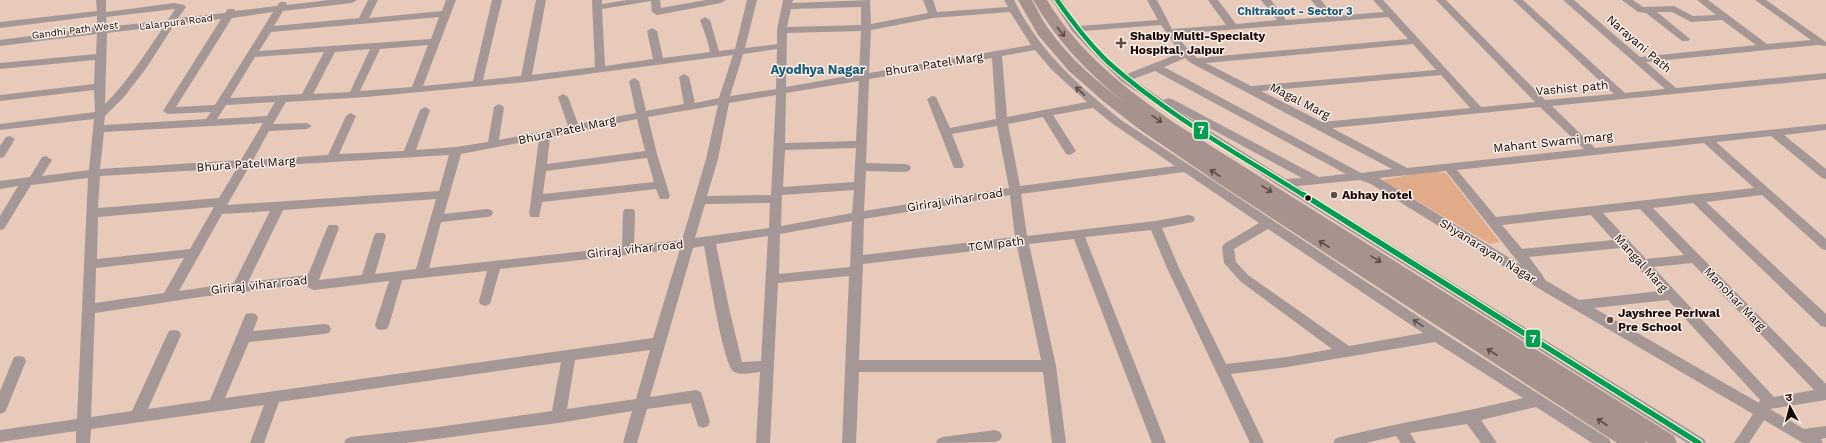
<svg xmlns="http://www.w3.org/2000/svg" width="1826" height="443" font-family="'Work Sans','Noto Sans Devanagari',sans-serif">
  <rect width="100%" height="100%" fill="#e7caba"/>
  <!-- green -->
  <path fill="#e1ab8a" d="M1430 171 1446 173 1500 242 1490 244 1382 180Z"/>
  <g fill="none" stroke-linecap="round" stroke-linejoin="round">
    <!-- minor -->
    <path fill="#a59795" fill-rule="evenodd" d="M96 0H106V12L174 3 184 5 186 7 178 18 225 13 228 9H234L235 11 277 6 280 2H286L287 5 329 0H357L352 3 283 11 274 26 359 18 368 0H378L369 18 442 11 446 0H456L423 86 473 81 492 0H502L483 80 521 76 536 0H546L532 75 595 67 592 0H602V4L627 0H660L661 8 706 0H726L721 3 657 15 652 12 651 1 602 9 605 66 653 59 647 31 652 28 657 31 663 58 710 52 707 39 700 20 705 17 710 20 719 51 735 49 747 0H757L745 48 777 44V30L783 0H793L792 3 870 0 871 24 928 13 923 0H933L937 12 1008 7 1004 0H1014C1039 51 1077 84 1121 120L1442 332 1609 439 1611 443H1592L1536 407 1481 420 1497 443H1481L1467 424 1410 433 1416 443H1401L1396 436 1366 443H1333L1335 439 1340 437C1401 422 1462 413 1523 398L1435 342 1287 367 1231 374 1264 443H1250L1167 268 1151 230 1085 237 1166 443H1152L1074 239 1029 244 1056 366 1066 443H1052L1043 372H859L856 443H842L849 276 778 283 770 443H756L760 372C753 373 739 376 733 371 722 360 708 266 704 246L693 248 650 397 696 390 701 392 710 422 708 426 703 428 698 426 691 403 647 409 637 443H623L632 411 558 423 406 443H344L346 439 351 437 431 428 552 411 561 362 279 402 264 443H250L264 405 91 429 90 443H76V431L0 442V430L77 419 88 178 31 185 4 229 0 230V216L18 186 0 189V181L30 177 42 157 46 156 52 160 42 176 89 170 94 119 0 130V124L95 112 94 90 0 101V95L94 84 95 60 0 69V63L96 54 97 34 0 46V40L97 27V16L0 28V22L97 11ZM861 7V25L787 27 791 9ZM175 9 168 20 107 27 106 17ZM273 12 215 105 176 107 232 18ZM1010 12 1031 45 869 73 871 30 933 18ZM439 17 431 39 259 51 271 32ZM221 19 163 111 168 114 211 112 206 119 104 125 105 116 124 97 147 67 174 25ZM164 26C146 53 128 81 105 104L107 33ZM861 31 859 74 786 87 787 33ZM428 45 412 87 360 91 380 49ZM370 49 350 92 313 94 335 52ZM777 49 776 89 730 96 743 54ZM1035 50 1052 70 1087 102 1007 117 1002 56ZM324 52 302 94 230 98 255 57ZM733 55 719 98 695 103 689 77 684 74 679 77 684 104 646 111 639 81 634 78 629 81 636 113 578 124 568 97 563 94 558 97 568 126 499 140 504 107 499 104 494 107 488 142 456 147 416 150 430 110 425 107 420 110 404 151 339 154 356 116 351 113 346 116 328 155 253 160 269 131 307 129 312 126 307 123 273 124 286 102 366 97 526 82ZM992 58 996 119 950 128 936 97 932 96 927 99 954 168H962L964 165 952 134 997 126 1009 188 864 211 866 171 905 172 909 171 911 168 909 165 905 164 866 163 869 79ZM859 81 856 141 785 143 786 93ZM776 95 771 195 707 196 718 159 729 103ZM275 102 267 116 217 119 226 105ZM718 105 706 159 682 240 634 245 635 212 633 209H625L623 212 622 247 429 268 441 222 487 217 491 216 493 213 491 210 487 209 444 214 461 154 539 139 529 214 531 217H539L542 202 656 189 660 199H668L670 196 657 154 648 117ZM1093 108 1113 124 1175 166 1020 186 1008 124 1043 117 1066 154 1070 155 1076 151 1053 115ZM637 119 645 151 547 164 550 137ZM263 123 241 160 100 169 104 132ZM856 148 854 182 783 187 785 150ZM449 155 439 191 227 205 249 167ZM647 158 654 182 543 194 546 171ZM237 168 219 198 98 208 100 176ZM1184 172 1259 223 1224 244 1222 247 1224 263 1240 281 1332 349 1287 357 1226 364 1179 268 1162 228 1193 222 1195 219 1193 216 1189 215 1155 221 1027 236 1021 194ZM854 190 852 213 781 226 782 195ZM1010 195 1015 237 863 255 864 219ZM436 199 416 269 375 274 386 236 384 233H376L374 236 362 275 319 280 339 228 337 225H329L327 228 308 275 248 282 283 210ZM770 203 769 228 695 238 705 204ZM214 207 190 249 97 259 98 217ZM270 211 234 283 179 291 222 214ZM852 221 850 267 779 274 780 234ZM1268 229 1423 333 1349 346 1248 275 1236 262 1234 249ZM768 236 761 361 742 362 729 308 716 244ZM1017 246 1041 360H859L863 264ZM680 249 653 338 225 398 249 342 324 334 329 333 331 329 329 325 324 324 253 331 258 318 256 314 251 313 246 314 244 318 210 400 148 409 181 335 179 331 174 330 169 331 167 335 132 411 91 417 95 313 200 297 306 284 309 288 314 290 389 281 375 325 377 329 382 330 387 329 389 325 402 280 487 271 479 301 480 304 485 306 490 304 491 301 500 269ZM184 258 164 293 95 303 96 268ZM650 350 636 399 567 409 575 360Z
      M1052 0H1062L1079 26 1158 20 1147 0H1157L1172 29 1226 25 1208 0H1218L1236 24 1277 20 1261 0H1271L1286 20 1325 17 1311 0H1321L1334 16 1384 12 1373 0H1383L1481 107 1535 102 1436 0H1446L1545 100 1614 94 1513 0H1523L1625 93 1665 89 1563 0H1574L1640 57 1756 45 1722 20 1691 22 1672 12H1657L1690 39 1688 41H1682L1646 13 1638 12 1622 0H1633L1643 7 1674 6 1693 16 1716 15 1697 0H1708L1767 44 1811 40 1755 0H1766L1826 42V46L1818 45 1646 62 1676 88 1826 73V79L1552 106 1595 148 1826 124V130L1784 135 1826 169V179L1822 178 1771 136 1716 142 1826 239V250L1822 249 1762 195 1706 202 1826 314V327L1821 326 1693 203 1653 208 1826 384V400L1770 409 1804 429 1826 426V438L1821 439 1823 443H1803L1764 420 1749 443H1734L1753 414 1543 291 1371 184 1360 180 1297 186 1704 439 1706 443H1687L1279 186 1145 97 1121 81 1085 45 1072 31ZM1388 17 1408 39 1197 58 1185 46 1176 34ZM1161 25 1180 53 1127 74 1110 60 1083 31ZM1413 44 1436 70 1251 86 1206 63ZM1185 58 1191 63 1392 169 1361 173 1164 67ZM1155 71 1346 174 1319 177 1172 99 1168 98 1163 100 1133 79ZM1441 75 1470 108 1322 122 1261 91ZM1540 107 1584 149 1407 168 1332 128ZM1180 112 1302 178 1286 179ZM1704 143 1754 188 1496 217 1457 170ZM1446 171 1514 257 1521 265 1379 178ZM1640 209 1684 255 1646 259 1603 213ZM1591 215 1613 240 1522 249 1502 225ZM1621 248 1637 267 1660 291 1579 300 1545 280 1543 276 1529 257ZM1692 263 1814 390 1774 397 1653 267ZM1668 300 1760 400 1759 403 1594 308Z
      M10 136 15 139 4 157 0 158V146L6 137Z
      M19 356 24 357 26 361 7 408 5 412 0 414V391L14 357Z
      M995 430 1000 432 1002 436 1000 440 995 442 936 443 938 439 943 437Z"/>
    <!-- highway -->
    <path fill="#a6938d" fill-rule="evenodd" d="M1018 0H1032C1038 11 1043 22 1051 32 1071 60 1098 82 1125 103 1088 73 1057 41 1033 0H1047C1079 53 1126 89 1176 124L1674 436 1677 443H1648L1645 441 1646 443H1617L1221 185 1139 129 1103 101 1069 71 1038 35Z"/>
    <defs>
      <path id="bus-1-far1" d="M1057 0C1073 23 1089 44 1109 63 1167 115 1240 155 1305 196"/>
      <path id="bus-1" d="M1304 195 1699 443"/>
    </defs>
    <!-- bus-1-far1 casing -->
    <use href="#bus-1-far1" stroke="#fbf0ea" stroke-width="7"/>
    <!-- bus-1 casing -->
    <use href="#bus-1" stroke="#fbf0ea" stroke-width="8"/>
    <!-- bus-1-far1 -->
    <use href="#bus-1-far1" stroke="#019e4d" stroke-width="4.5"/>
    <!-- bus-1 -->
    <use href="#bus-1" stroke="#019e4d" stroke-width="5.5"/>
  </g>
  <!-- one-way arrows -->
  <defs><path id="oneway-shaft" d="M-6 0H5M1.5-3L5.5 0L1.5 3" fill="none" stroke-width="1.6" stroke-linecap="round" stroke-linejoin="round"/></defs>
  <g stroke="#5e4c47">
    <use href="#oneway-shaft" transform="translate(1061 32) rotate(51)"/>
    <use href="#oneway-shaft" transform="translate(1157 119) rotate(35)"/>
    <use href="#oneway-shaft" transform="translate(1215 173) rotate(-147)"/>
    <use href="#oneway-shaft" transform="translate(1267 189) rotate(32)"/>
    <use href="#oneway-shaft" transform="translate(1324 244) rotate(-147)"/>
    <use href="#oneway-shaft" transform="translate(1376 259) rotate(32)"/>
    <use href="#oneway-shaft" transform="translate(1492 352) rotate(-147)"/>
    <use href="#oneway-shaft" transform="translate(1602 422) rotate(-147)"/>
  </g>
  <g stroke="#5e4e4b">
    <use href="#oneway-shaft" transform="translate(1080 91) rotate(-137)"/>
    <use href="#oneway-shaft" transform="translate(1418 323) rotate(-146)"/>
  </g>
  <!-- markers -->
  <g fill="#604b42" stroke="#fbf0ea" stroke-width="1.5">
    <path d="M1119 37h4v4h4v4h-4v4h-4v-4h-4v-4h4z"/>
    <circle cx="1334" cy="195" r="4"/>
    <circle cx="1610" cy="320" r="4"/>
  </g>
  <circle fill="#170601" stroke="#fbf0ea" stroke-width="1.5" cx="1308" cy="198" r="3.5"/>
  <g text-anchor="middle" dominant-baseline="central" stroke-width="3" stroke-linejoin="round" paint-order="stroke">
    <!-- far-street labels -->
    <g font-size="10" fill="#170601" stroke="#fbf0ea">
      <text transform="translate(176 22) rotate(-7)">Lalarpura Road</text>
      <text transform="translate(75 30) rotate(-7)">Gandhi Path West</text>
    </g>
    <!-- far-neighbourhood labels -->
    <g font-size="11" font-weight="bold" fill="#1a5d7a" stroke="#fbf0ea">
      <text x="1295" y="11">Chitrakoot - Sector 3</text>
    </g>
    <!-- poi labels -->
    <g font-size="12" font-weight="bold" fill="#170601" stroke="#fbf0ea" text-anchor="start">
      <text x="1130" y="36">Shalby Multi-Specialty<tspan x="1130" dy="14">Hospital, Jaipur</tspan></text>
      <text x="1342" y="195">Abhay hotel</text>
      <text x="1618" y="313">Jayshree Periwal<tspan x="1618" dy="14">Pre School</tspan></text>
    </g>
    <!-- street labels -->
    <g font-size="12" fill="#170601" stroke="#fbf0ea">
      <text transform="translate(1639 44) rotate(41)">Narayani Path</text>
      <text transform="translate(934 64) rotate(-9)">Bhura Patel Marg</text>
      <text transform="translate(1572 88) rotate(-5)">Vashist path</text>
      <text transform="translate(1300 101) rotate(27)">Magal Marg</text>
      <text transform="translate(567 130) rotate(-12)">Bhura Patel Marg</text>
      <text transform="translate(1553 142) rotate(-6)">Mahant Swami marg</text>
      <text transform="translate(246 164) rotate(-4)">Bhura Patel Marg</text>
      <text transform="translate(955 200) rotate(-9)">Giriraj vihar road</text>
      <text transform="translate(996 244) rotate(-7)">TCM path</text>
      <text transform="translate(635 249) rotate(-6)">Giriraj vihar road</text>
      <text transform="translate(1488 251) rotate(32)">Shyanarayan Nagar</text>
      <text transform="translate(1641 263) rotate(48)">Mangal Marg</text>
      <text transform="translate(259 285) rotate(-6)">Giriraj vihar road</text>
      <text transform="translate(1735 299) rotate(46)">Manohar Marg</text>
    </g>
    <!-- neighbourhood labels -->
    <g font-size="13" font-weight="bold" fill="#1a5d7a" stroke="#fbf0ea">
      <text x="818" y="69">Ayodhya Nagar</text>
    </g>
  </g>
  <g stroke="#fbf0ea" stroke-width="1.5">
    <rect x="1193" y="121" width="16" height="19" rx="4" fill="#019e4d"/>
    <rect x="1525" y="329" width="16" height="19" rx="4" fill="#019e4d"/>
  </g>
  <g font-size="11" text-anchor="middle" font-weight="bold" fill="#fff">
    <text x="1201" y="134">7</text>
    <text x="1533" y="343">7</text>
  </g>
  <!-- north arrow -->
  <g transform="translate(1790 407) rotate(353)" stroke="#fbf0ea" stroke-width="3" paint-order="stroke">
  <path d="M0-3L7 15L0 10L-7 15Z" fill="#170601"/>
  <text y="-6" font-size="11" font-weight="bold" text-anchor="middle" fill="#170601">उ</text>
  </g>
</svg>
